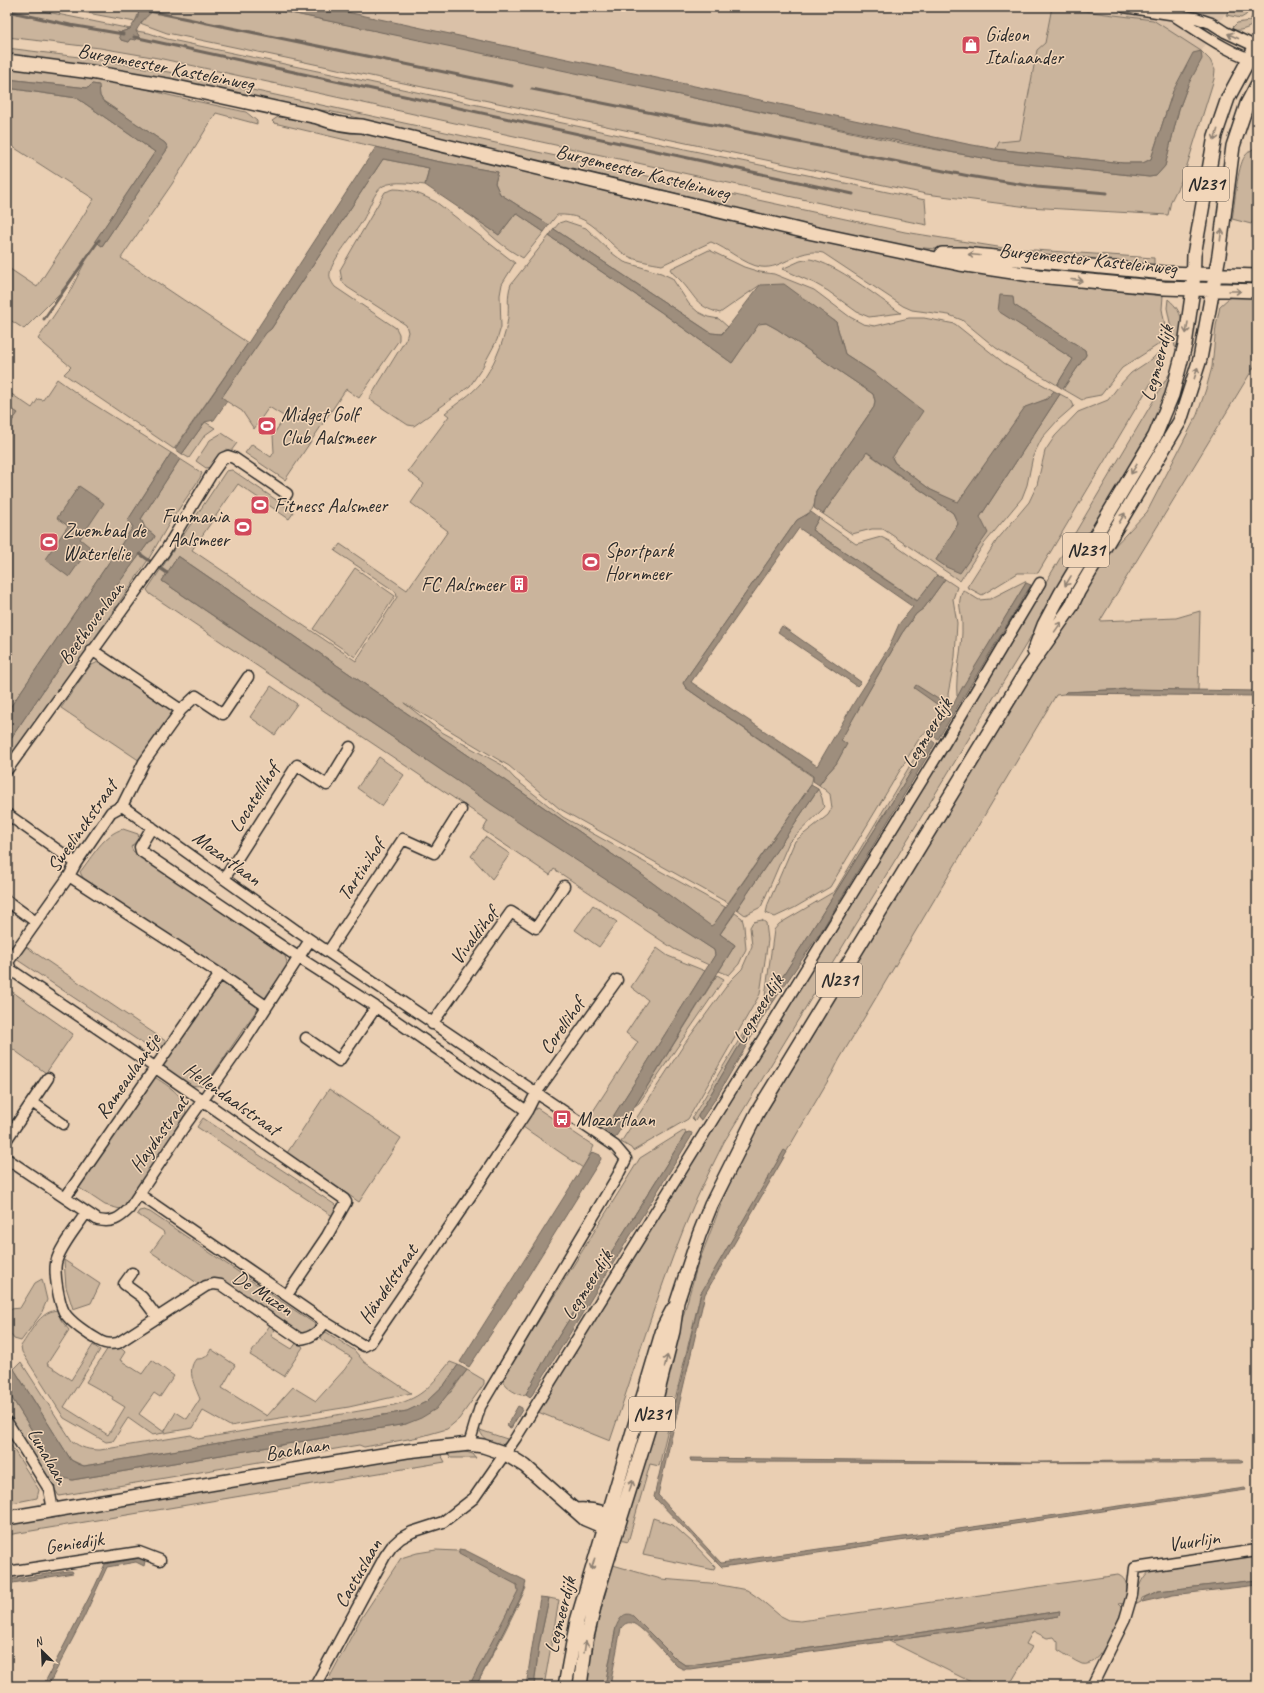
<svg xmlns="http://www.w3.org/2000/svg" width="1264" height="1693" font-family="Caveat,sans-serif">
  <rect width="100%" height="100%" fill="#eacfb3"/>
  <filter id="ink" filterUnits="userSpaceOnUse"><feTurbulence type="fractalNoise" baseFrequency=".025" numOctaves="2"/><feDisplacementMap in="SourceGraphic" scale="8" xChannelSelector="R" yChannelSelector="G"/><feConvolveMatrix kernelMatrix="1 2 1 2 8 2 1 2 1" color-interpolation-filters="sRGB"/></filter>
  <g filter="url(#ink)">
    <!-- built -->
    <path fill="#dac1a8" d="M305 7H1229L1196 60 1026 157Z"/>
    <!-- green -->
    <path fill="#cab49c" stroke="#7a7064" d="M7 7H23L126 28 130 29 121 32V40L128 42 130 39 139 36 136 31 149 33 167 39 209 48 925 200 927 225 852 210 158 58 100 48 7 37Z
      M56 7H141L135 22Z
      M156 7H262L557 68 905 144 999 161 1149 177 1156 176 1165 166 1179 109 1188 85 1173 91 1151 159 1143 163H1123L996 149 999 142 1020 140 1037 50 1045 43 1052 7 1153 20 1201 51 1210 60 1215 70 1214 79 1184 175 1171 201 1168 215 1028 207 926 194 234 47 167 33 140 23 148 14 156 9Z
      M1239 7H1250L1246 15 1241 18 1226 15 1230 8 1236 11Z
      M1257 10V21C1250 28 1243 31 1233 30L1232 28 1237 23 1249 21Z
      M7 48 95 59 174 73 905 232 1004 248 1154 258V267L924 248 891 244 779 219 631 182 390 128 351 116 328 111 304 108 7 56Z
      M7 68 121 82 168 95 246 112 257 121V124L216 113 172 184 121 258 248 343 174 449 64 374 71 367 38 339 69 293 87 258 59 294 24 329 7 318V267L37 287 94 199 7 143V88L77 98 155 152 95 241 102 246 168 148 165 143 103 101 100 96 98 85 92 84 88 88 7 79Z
      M288 116 968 270 1039 283 1163 296 1162 309 1166 331 1164 341 1122 368 1101 395 1085 398 1082 400 1063 389 1086 355 1085 350 1014 305 999 311 1073 359 1057 385 996 348 962 320 949 315 912 310 903 306 823 253C798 247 783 270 761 267 745 265 727 248 711 242L662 265C651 263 636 261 626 255 601 239 593 213 557 215L549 225 500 194 495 183 498 172 435 161 274 123 272 121 278 117Z
      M1255 148 1257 149V215L1251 224 1232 219C1235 204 1237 167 1245 156 1248 152 1251 150 1255 148Z
      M383 159 429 168 425 185C413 184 395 180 383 186 374 191 368 212 363 220 355 234 332 259 330 273 329 278 332 283 335 287L396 328 399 334V340L359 398 346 389 285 480 245 453 252 444 271 457 274 452 273 435 285 417 269 407 254 429 242 411 226 401 222 397 266 332 271 329Z
      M394 189C410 189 422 195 436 202L515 263 502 284 500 295 501 327 497 340 482 368 470 386 414 426 408 425 369 399 406 339 408 332 406 325 347 287 342 281 340 270 385 192Z
      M516 213 544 232 523 258C504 248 487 233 473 217L499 235Z
      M565 221 586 228 612 253 624 262 661 273 672 278 689 304 698 312 708 317 719 319 728 327 721 334 711 333 554 229 559 223Z
      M549 236 661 312 732 363 759 323H766L777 329 873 394 875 401 874 407 816 491C815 509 813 512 797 520L683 683 686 688 813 777 811 785 728 903 560 809 509 766 404 703 440 731 502 765 515 779 563 817 725 907 714 925 711 927 638 872 178 556 162 581 338 701 714 950 715 955 709 965 674 949 554 869 550 875 483 830 488 821 150 594 147 590 226 471 232 470 294 512 289 519 238 484 192 550 356 661 397 597 396 592 335 551 340 544 407 590 448 531 411 503 424 484 408 471 449 416 445 413C457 403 471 395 481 383 492 369 504 342 507 324 510 310 506 297 511 284Z
      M709 250 744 267 760 272 774 274 814 290 850 317 863 324 875 326 909 318H924L955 324 1004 363 1054 391 1047 399 1025 408 958 503 931 490 895 463 892 457 874 373 845 354 836 322 760 285 720 313C695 306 697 298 681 281 678 277 672 274 670 269Z
      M810 259C837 264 877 297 901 313L869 317 857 312 828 291 814 283 782 269 800 261Z
      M1236 296H1257V362L1100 621 1176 618 1200 611 1198 691 1130 689 1066 692 1064 694 1056 695 839 1060 833 1072 704 1293 701 1292 659 1466 650 1464 628 1542 620 1540 697 1267 733 1173 746 1146 1032 672 1094 578 1105 556 1147 512 1197 415 1206 389 1212 367 1216 326 1220 306 1229 298Z
      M1168 299C1187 315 1182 328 1179 349L1175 347 1167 308Z
      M1164 351 1161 366 1038 573H1018L982 595 967 587 997 540 1029 502 1037 485 1045 451 1055 436 1078 412 1108 400 1118 387 1131 373 1152 359 1159 352Z
      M1172 367 1173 373 1158 418 1140 446 1076 562 724 1142C710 1170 696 1198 684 1228 656 1298 634 1370 610 1441L538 1412 1043 587 1171 371Z
      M57 379 82 397 171 453 128 520 133 527 7 712V391L32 408 38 399 43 400Z
      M1060 394 1071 400 1074 406 1058 420 1042 438 1033 456 1027 485 1022 498 984 544 960 581 883 529H872L852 534 823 514 866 452 953 513 958 524 936 560 980 517Z
      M205 422 215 428 205 435 189 458 182 454Z
      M222 433 237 443 231 451 227 449 221 453 211 467 206 468 196 461 210 440Z
      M180 459 202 473 200 478 170 522 148 560 22 745 14 754 7 756V744L85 629 149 542 153 540 155 536 145 528 141 519Z
      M819 518 856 544 881 537 889 541 937 575 918 601 812 530Z
      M355 568 395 596 355 657 313 629Z
      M945 579 957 587 953 599 957 623 955 657 948 694 950 710 933 736 926 732 922 735 917 742 830 887 794 908 775 917 766 913 768 904 795 841 828 815 832 808 830 794 819 785 827 774 836 764 846 744 840 741 902 633 916 614 924 608Z
      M1025 581 1026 583 958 696H957C955 672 963 648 962 624 962 609 956 606 963 590L979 600 990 599Z
      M100 661 173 707V711L140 761 61 708 90 666Z
      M271 686 297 704 275 735 250 717Z
      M929 739 931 740 736 1051 695 1121 692 1118 765 997 774 930 779 924 835 891 924 742Z
      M379 757 404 775 382 806 357 788Z
      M818 789 822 798 824 808 789 842 761 907 745 915 737 909Z
      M123 829 138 834 139 838 131 847 133 851 285 956 287 962 286 968 264 999 83 878 80 872C92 857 104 834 123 829Z
      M485 837 510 854 492 879 471 856Z
      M593 905 617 922 599 947 575 930Z
      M735 913 742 918 744 926 746 949 739 964 729 975 719 971 735 945 720 934Z
      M762 920 766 923 768 940 760 994 688 1119 633 1151 631 1148 621 1142 685 1043 731 980 742 969 752 946 750 927 753 922Z
      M25 946 167 1042 160 1055 16 959Z
      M657 948 668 956 705 971 604 1131 588 1119 638 1042 626 1033 648 1000 631 987Z
      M717 975 724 979 639 1103 635 1106Z
      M219 978 260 1005 206 1084C189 1091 173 1076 159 1067Z
      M7 988 73 1034 46 1073 7 1045Z
      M153 1076C168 1086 184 1094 186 1113L126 1204 120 1209 105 1205 78 1187Z
      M329 1089 401 1138 359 1202 287 1153Z
      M537 1108 594 1146 583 1168 523 1127 534 1110Z
      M203 1118 340 1208 334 1217 197 1127Z
      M685 1130 686 1133 550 1350 526 1394 521 1395C513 1392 505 1387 502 1380L640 1158Z
      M144 1210 150 1212 315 1324 316 1329 305 1335 300 1333 222 1282 200 1285 151 1252 164 1234 163 1231 137 1214 139 1211Z
      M64 1260 100 1284 91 1303 73 1309 66 1287Z
      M42 1279 47 1300 41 1314 21 1341 14 1339 7 1329V1305L11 1309 20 1308 35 1283Z
      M57 1310 61 1320 69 1330 47 1364 71 1380 93 1345 100 1350 64 1407 108 1435 125 1407 112 1399 113 1397 86 1382 108 1348C115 1347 120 1346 125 1352L120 1360 142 1374 152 1360 174 1376 160 1397 154 1393 139 1414 164 1432 176 1412 187 1419 200 1399C195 1386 186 1371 196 1359 205 1359 207 1357 211 1349L235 1365 222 1388 267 1416 293 1387 316 1401 345 1369 352 1358 321 1339 322 1335 326 1332 354 1350 364 1362 411 1393 349 1407 230 1426 203 1411 193 1428 152 1435 128 1418 113 1441 106 1442 64 1418 22 1352 21 1346C31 1332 39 1312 57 1310Z
      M270 1325 276 1328 271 1336 292 1349 297 1342 303 1347 284 1376 250 1355Z
      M21 1362 72 1441C81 1448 89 1450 100 1450L191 1435 198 1439 394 1405C424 1397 431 1385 450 1362L458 1365 445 1384 426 1402 407 1411 84 1466 71 1460 14 1369Z
      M467 1370 484 1380V1384L459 1419 447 1429 419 1437 364 1447 359 1445 59 1496 7 1414V1390L59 1474 72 1480 406 1424 451 1392Z
      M480 1430 507 1439 508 1441 502 1445C493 1444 482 1440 480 1430Z
      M7 1439 39 1490 37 1498 7 1504Z
      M462 1451 473 1454 476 1458H451L447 1452Z
      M440 1453 445 1462 7 1535V1523L396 1458Z
      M653 1518 673 1525 693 1543 715 1566 714 1570 643 1555Z
      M436 1550 457 1551 465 1553 526 1588 505 1631 476 1686H325L360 1620 401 1558 417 1553Z
      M1257 1554V1580L1159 1591 1142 1598 1141 1602 1137 1604 1135 1600C1138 1588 1141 1579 1150 1570Z
      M613 1565 661 1579 710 1583 747 1590 760 1599 779 1615 789 1620 801 1621 1118 1575C1130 1580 1127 1593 1125 1603L1119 1604 1123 1608C1118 1621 1100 1669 1082 1664 1074 1661 1065 1654 1058 1650V1642L1054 1637 1047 1638 1033 1631 1026 1644 1032 1647 1009 1686H979L889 1641 1002 1625 1059 1616 1060 1611 931 1631 691 1665H685L676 1659 633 1616 616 1627 605 1686H585L599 1617Z
      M549 1598 559 1600 544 1686H534L539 1645Z"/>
    <!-- water -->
    <path fill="#9e8e7d" stroke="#70665c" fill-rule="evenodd" d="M156 7V9C147 15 141 22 136 31L139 36 136 40 130 39 128 42 121 40 119 36 121 32 130 29 138 17 139 8Z
      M262 7H323L967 144 995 149 1123 163H1143L1151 159 1173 91 1193 53 1201 51 1202 59 1188 85 1179 109 1165 166 1156 176 1149 177 999 161 955 153Z
      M7 79 88 88 92 84 99 85 100 96 103 101 165 143 168 148 102 246 95 241 155 152 77 98 7 88Z
      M376 147 435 161 498 172 495 183 500 194 549 225 544 232 516 213 499 235 425 185 429 168 383 159 271 329 266 333 222 397 227 401 214 420 205 422 182 454 175 449 248 343Z
      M554 229 711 333 722 334 728 327 760 285 784 284 836 322 845 354 874 373 923 411 892 458 895 463 931 490 958 502 1025 407 1047 399 1054 391 1060 394 980 517 988 533 960 573 946 567 936 560 958 524 953 513 867 452 823 514 814 508 816 491 874 407 875 401 873 394 777 329 766 323 759 324 732 363 661 312 549 236Z
      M1000 295 1013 296 1014 305 1085 350 1086 355 1063 389 1057 385 1073 359 998 311Z
      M7 406 18 413 7 428Z
      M171 453 180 459 141 519 145 528 155 536 153 540 149 542 85 629 7 744V712L133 527 128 520Z
      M79 486 104 503 80 539 90 547 69 577 45 559 68 526 57 518Z
      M811 512 819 518 812 530 917 601 937 575 945 579 924 608 916 614 902 633 841 740 847 744 836 764 827 774 819 785 813 781V776L686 688 683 683 797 520ZM799 528 913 607 899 624 889 647 855 701 817 766 691 682Z
      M178 556 638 872 711 926 714 924 811 785 818 789 720 934 735 945 615 1138 604 1131 715 955 714 950 525 827 162 581Z
      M1026 583 1031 585 938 739 933 736 948 712 914 688 916 685 949 706 952 707 962 688Z
      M782 626 861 682 857 686 778 632Z
      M1130 689 1257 691V696L1064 694 1066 692Z
      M931 740 935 743 933 747 820 933 763 1017 716 1098 701 1120 699 1119 698 1116 736 1051Z
      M689 1132 692 1133 691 1137 532 1395 530 1397 526 1394 550 1350 671 1157 686 1133Z
      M784 1150 787 1152 705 1294 658 1495 721 1563 1245 1488 1246 1490 722 1567 654 1497 701 1293Z
      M593 1152 600 1155 601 1159 514 1299 469 1367 460 1362 591 1154Z
      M7 1358 71 1460 78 1464 84 1466 407 1411 426 1402 445 1384 458 1365 467 1370 436 1409 421 1418 406 1424 72 1480 64 1478 59 1474 7 1390Z
      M518 1406 522 1408V1410L511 1428 508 1427 507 1425Z
      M690 1458 1034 1462 1240 1460 1243 1462 1241 1463 731 1462 691 1461Z
      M459 1549 465 1550 526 1581 524 1591 476 1686H469L518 1591 517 1585 459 1554Z
      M139 1558 145 1561 144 1566 136 1562 107 1567 84 1617 48 1686H43L95 1586 105 1564Z
      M68 1571H72L73 1573 7 1584V1580Z
      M1257 1580V1585L1173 1595 1142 1602 1145 1597 1158 1591Z
      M540 1597 549 1598 539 1645 534 1686H526Z
      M1060 1611 1059 1616 1002 1625 690 1669H683L677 1666C668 1657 642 1626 632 1623 627 1622 624 1624 621 1628L610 1686H605L616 1627C619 1620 624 1610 633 1616L676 1659 685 1665H691L931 1631Z"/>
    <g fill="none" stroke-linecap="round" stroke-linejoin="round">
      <!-- stream -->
      <path stroke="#70665c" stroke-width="3" d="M130 7 142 9
        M7 11 70 25 123 34
        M149 11 512 86
        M134 37 853 194
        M532 89 969 176 1037 187 1107 193
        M44 319 99 240
        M140 554 167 573"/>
      <defs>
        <path id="minor" d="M1124 7 1196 18 1211 23 1225 32 1257 47
          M1176 17C1197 30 1234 57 1257 60
          M92 650 181 710
          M248 677 223 714 196 696 181 710 144 762 122 806 111 812 76 863 69 876 8 962 11 970 156 1068 344 1199 346 1202 327 1236 287 1295
          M7 770 165 551 211 475 223 458 228 456 234 458 287 494
          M122 806 297 931 615 1146 626 1159 618 1175 480 1407 469 1444
          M7 814 76 863
          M152 827 140 847 141 851 298 957 376 1007 527 1111
          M69 876 220 974
          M224 879 297 765 327 785 350 747
          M7 901 36 922
          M328 952 403 839 434 853 461 810
          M432 1024 511 912 536 928 564 886
          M306 1038 339 1061 376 1007
          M32 1102 63 1124
          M7 1139 48 1078
          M7 1159 98 1220C112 1223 119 1219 129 1209L188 1121 246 1039 310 940
          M139 1194 325 1322 364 1346 370 1343 476 1188 527 1111 536 1093 617 980
          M65 1198 220 974 266 1006
          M86 1213C77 1227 59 1248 56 1263 54 1275 59 1302 64 1312 70 1322 89 1335 100 1341 105 1344 112 1344 118 1343L206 1286 214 1284 221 1285 300 1339C312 1338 319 1332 325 1322
          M132 1273 124 1284 142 1297 157 1317
          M7 1422 49 1489 53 1510
          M7 1572 139 1552 160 1560
          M315 1686 385 1556 392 1546 401 1538 412 1532 443 1522 474 1498 515 1439 769 1029 943 746 1040 583
          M1092 1686 1125 1619 1132 1595 1135 1568 1257 1550"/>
        <path id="major" d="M7 61 91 72 172 86 317 117C333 123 346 126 362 126L803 231 960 264 1038 276 1164 288 1257 291
          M942 254H963L1165 273 1257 276
          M1034 651 1044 625 1061 593 1155 436 1172 395 1185 345 1193 289 1194 255 1215 136 1228 98 1257 44
          M575 1510C589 1509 603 1510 614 1519
          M7 1518 407 1451 469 1444 483 1446 504 1453 525 1466 585 1519 604 1527 619 1523
          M565 1686 577 1621 664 1326 673 1309
          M580 1686 586 1641 597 1594 649 1427 673 1331 677 1302 699 1235 711 1205 757 1113 1027 670 1071 607 1078 592 1180 421 1200 359 1219 255 1233 146 1247 104 1257 85"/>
      </defs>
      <!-- minor casing -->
      <use href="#minor" stroke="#2b2b2b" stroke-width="13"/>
      <!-- major casing -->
      <use href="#major" stroke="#2b2b2b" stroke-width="16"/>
      <!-- minor -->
      <use href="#minor" stroke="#f2d6b9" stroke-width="10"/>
      <!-- major -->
      <use href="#major" stroke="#f2d6b9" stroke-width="13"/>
    </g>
    <!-- one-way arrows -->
    <defs><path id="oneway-shaft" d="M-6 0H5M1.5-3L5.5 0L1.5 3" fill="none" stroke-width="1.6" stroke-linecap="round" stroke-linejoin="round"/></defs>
    <g stroke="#8e8072">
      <use href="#oneway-shaft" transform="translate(1233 36) rotate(-156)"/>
      <use href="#oneway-shaft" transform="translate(1216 135) rotate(106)"/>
      <use href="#oneway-shaft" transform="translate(1221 235) rotate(-83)"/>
      <use href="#oneway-shaft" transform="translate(974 255) rotate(-175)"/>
      <use href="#oneway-shaft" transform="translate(1077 280) rotate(5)"/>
      <use href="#oneway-shaft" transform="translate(1235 291)"/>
      <use href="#oneway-shaft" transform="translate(1187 328) rotate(99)"/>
      <use href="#oneway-shaft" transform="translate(1196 373) rotate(-73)"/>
      <use href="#oneway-shaft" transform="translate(1134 469) rotate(122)"/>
      <use href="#oneway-shaft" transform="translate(1122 518) rotate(-59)"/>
      <use href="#oneway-shaft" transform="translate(1068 581) rotate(121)"/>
      <use href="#oneway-shaft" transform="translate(1058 627) rotate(-55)"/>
      <use href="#oneway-shaft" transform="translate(666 1361) rotate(-76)"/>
      <use href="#oneway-shaft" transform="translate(631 1486) rotate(-73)"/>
      <use href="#oneway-shaft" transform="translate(593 1564) rotate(106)"/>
      <use href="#oneway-shaft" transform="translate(585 1647) rotate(-81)"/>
    </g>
  </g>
  <!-- icons -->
  <defs>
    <symbol id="shop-square" viewBox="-11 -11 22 22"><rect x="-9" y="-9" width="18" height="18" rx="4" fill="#d1495b" stroke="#f2d6b9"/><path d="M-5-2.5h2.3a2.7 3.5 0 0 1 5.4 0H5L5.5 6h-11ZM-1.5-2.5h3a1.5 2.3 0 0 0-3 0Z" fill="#fff"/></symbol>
    <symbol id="stadium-square" viewBox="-11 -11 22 22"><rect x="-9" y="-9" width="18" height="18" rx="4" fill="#d1495b" stroke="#f2d6b9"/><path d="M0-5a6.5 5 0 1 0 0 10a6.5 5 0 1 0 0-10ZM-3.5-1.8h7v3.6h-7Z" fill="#fff"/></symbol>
    <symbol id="building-square" viewBox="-11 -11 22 22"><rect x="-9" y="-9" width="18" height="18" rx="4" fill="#d1495b" stroke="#f2d6b9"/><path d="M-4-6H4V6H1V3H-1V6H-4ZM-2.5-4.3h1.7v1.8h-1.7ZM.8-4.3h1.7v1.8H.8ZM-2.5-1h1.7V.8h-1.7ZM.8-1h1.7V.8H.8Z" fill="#fff"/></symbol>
    <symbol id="bus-square" viewBox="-11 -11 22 22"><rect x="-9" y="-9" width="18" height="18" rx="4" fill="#d1495b" stroke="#f2d6b9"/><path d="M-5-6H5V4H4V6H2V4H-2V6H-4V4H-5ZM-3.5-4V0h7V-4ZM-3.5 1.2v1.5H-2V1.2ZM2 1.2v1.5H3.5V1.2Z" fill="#fff"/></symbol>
  </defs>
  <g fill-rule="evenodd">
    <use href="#shop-square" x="960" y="34" width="22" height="22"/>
    <use href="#stadium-square" x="256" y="415" width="22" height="22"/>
    <use href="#stadium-square" x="249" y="494" width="22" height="22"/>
    <use href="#stadium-square" x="232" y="516" width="22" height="22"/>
    <use href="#stadium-square" x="38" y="531" width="22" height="22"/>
    <use href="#stadium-square" x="580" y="551" width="22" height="22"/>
    <use href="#building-square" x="508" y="573" width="22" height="22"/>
    <use href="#bus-square" x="551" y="1108" width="22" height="22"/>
  </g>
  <g text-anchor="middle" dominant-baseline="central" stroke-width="3" stroke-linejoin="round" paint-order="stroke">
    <!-- shield labels -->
    <g fill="#f2d6b9" stroke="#675e56" stroke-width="1">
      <rect x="1183" y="167" width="46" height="34" rx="3"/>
      <rect x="1063" y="533" width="46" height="34" rx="3"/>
      <rect x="816" y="963" width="46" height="34" rx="3"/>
      <rect x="629" y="1397" width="46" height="34" rx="3"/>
    </g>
    <g font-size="19" font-weight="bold" fill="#2b2b2b">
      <text x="1206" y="184">N231</text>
      <text x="1086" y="550">N231</text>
      <text x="839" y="980">N231</text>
      <text x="652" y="1414">N231</text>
    </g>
    <!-- poi labels -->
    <g font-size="20" fill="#2b2b2b" stroke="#f2d6b9" text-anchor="start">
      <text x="985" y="34">Gideon<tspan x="985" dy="23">Italiaander</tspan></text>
      <text x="281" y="414">Midget Golf<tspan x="281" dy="23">Club Aalsmeer</tspan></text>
      <text x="274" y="505">Fitness Aalsmeer</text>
      <text x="229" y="516" text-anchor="end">Funmania<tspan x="229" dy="23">Aalsmeer</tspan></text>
      <text x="63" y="530">Zwembad de<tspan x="63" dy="23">Waterlelie</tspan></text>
      <text x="605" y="550">Sportpark<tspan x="605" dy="23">Hornmeer</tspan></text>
      <text x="505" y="584" text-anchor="end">FC Aalsmeer</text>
      <text x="576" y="1119">Mozartlaan</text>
    </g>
    <!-- street labels -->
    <g font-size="20" fill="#2b2b2b" stroke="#f2d6b9">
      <text transform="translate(166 67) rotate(11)">Burgemeester Kasteleinweg</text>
      <text transform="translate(643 172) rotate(14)">Burgemeester Kasteleinweg</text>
      <text transform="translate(1088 259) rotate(6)">Burgemeester Kasteleinweg</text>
      <text transform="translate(1157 363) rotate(-75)">Legmeerdijk</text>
      <text transform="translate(91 623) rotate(-54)">Beethovenlaan</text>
      <text transform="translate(927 733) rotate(-59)">Legmeerdijk</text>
      <text transform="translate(254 798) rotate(-58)">Locatellihof</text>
      <text transform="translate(82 826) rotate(-55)">Sweelinckstraat</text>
      <text transform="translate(227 858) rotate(36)">Mozartlaan</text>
      <text transform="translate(361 870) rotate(-56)">Tartinihof</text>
      <text transform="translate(474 936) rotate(-53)">Vivaldihof</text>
      <text transform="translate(758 1009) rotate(-58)">Legmeerdijk</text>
      <text transform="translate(562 1026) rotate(-55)">Corellihof</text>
      <text transform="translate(128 1076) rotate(-55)">Rameaulaantje</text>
      <text transform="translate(232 1099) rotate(35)">Hellendaalstraat</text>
      <text transform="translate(159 1134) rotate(-55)">Haydnstraat</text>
      <text transform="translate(388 1284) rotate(-56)">Händelstraat</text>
      <text transform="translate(587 1285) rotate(-58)">Legmeerdijk</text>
      <text transform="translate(263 1293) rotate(33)">De Muzen</text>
      <text transform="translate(297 1449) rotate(-9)">Bachlaan</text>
      <text transform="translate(48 1456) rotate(60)">Lunalaan</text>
      <text transform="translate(1194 1541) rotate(-8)">Vuurlijn</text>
      <text transform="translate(74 1543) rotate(-9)">Geniedijk</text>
      <text transform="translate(358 1573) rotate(-60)">Cactuslaan</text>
      <text transform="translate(560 1615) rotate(-76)">Legmeerdijk</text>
    </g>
  </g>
  <!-- margin -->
  <rect width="1264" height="1693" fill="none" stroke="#f2d6b9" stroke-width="24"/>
  <rect x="12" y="12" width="1240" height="1669" fill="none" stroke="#2b2b2b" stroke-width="1.5" filter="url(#ink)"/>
  <!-- north arrow -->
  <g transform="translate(42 1651) rotate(336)" stroke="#f2d6b9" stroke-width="3" paint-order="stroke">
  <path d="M0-3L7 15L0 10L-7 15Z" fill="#2b2b2b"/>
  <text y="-6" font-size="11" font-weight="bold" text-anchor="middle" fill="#2b2b2b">N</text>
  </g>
</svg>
